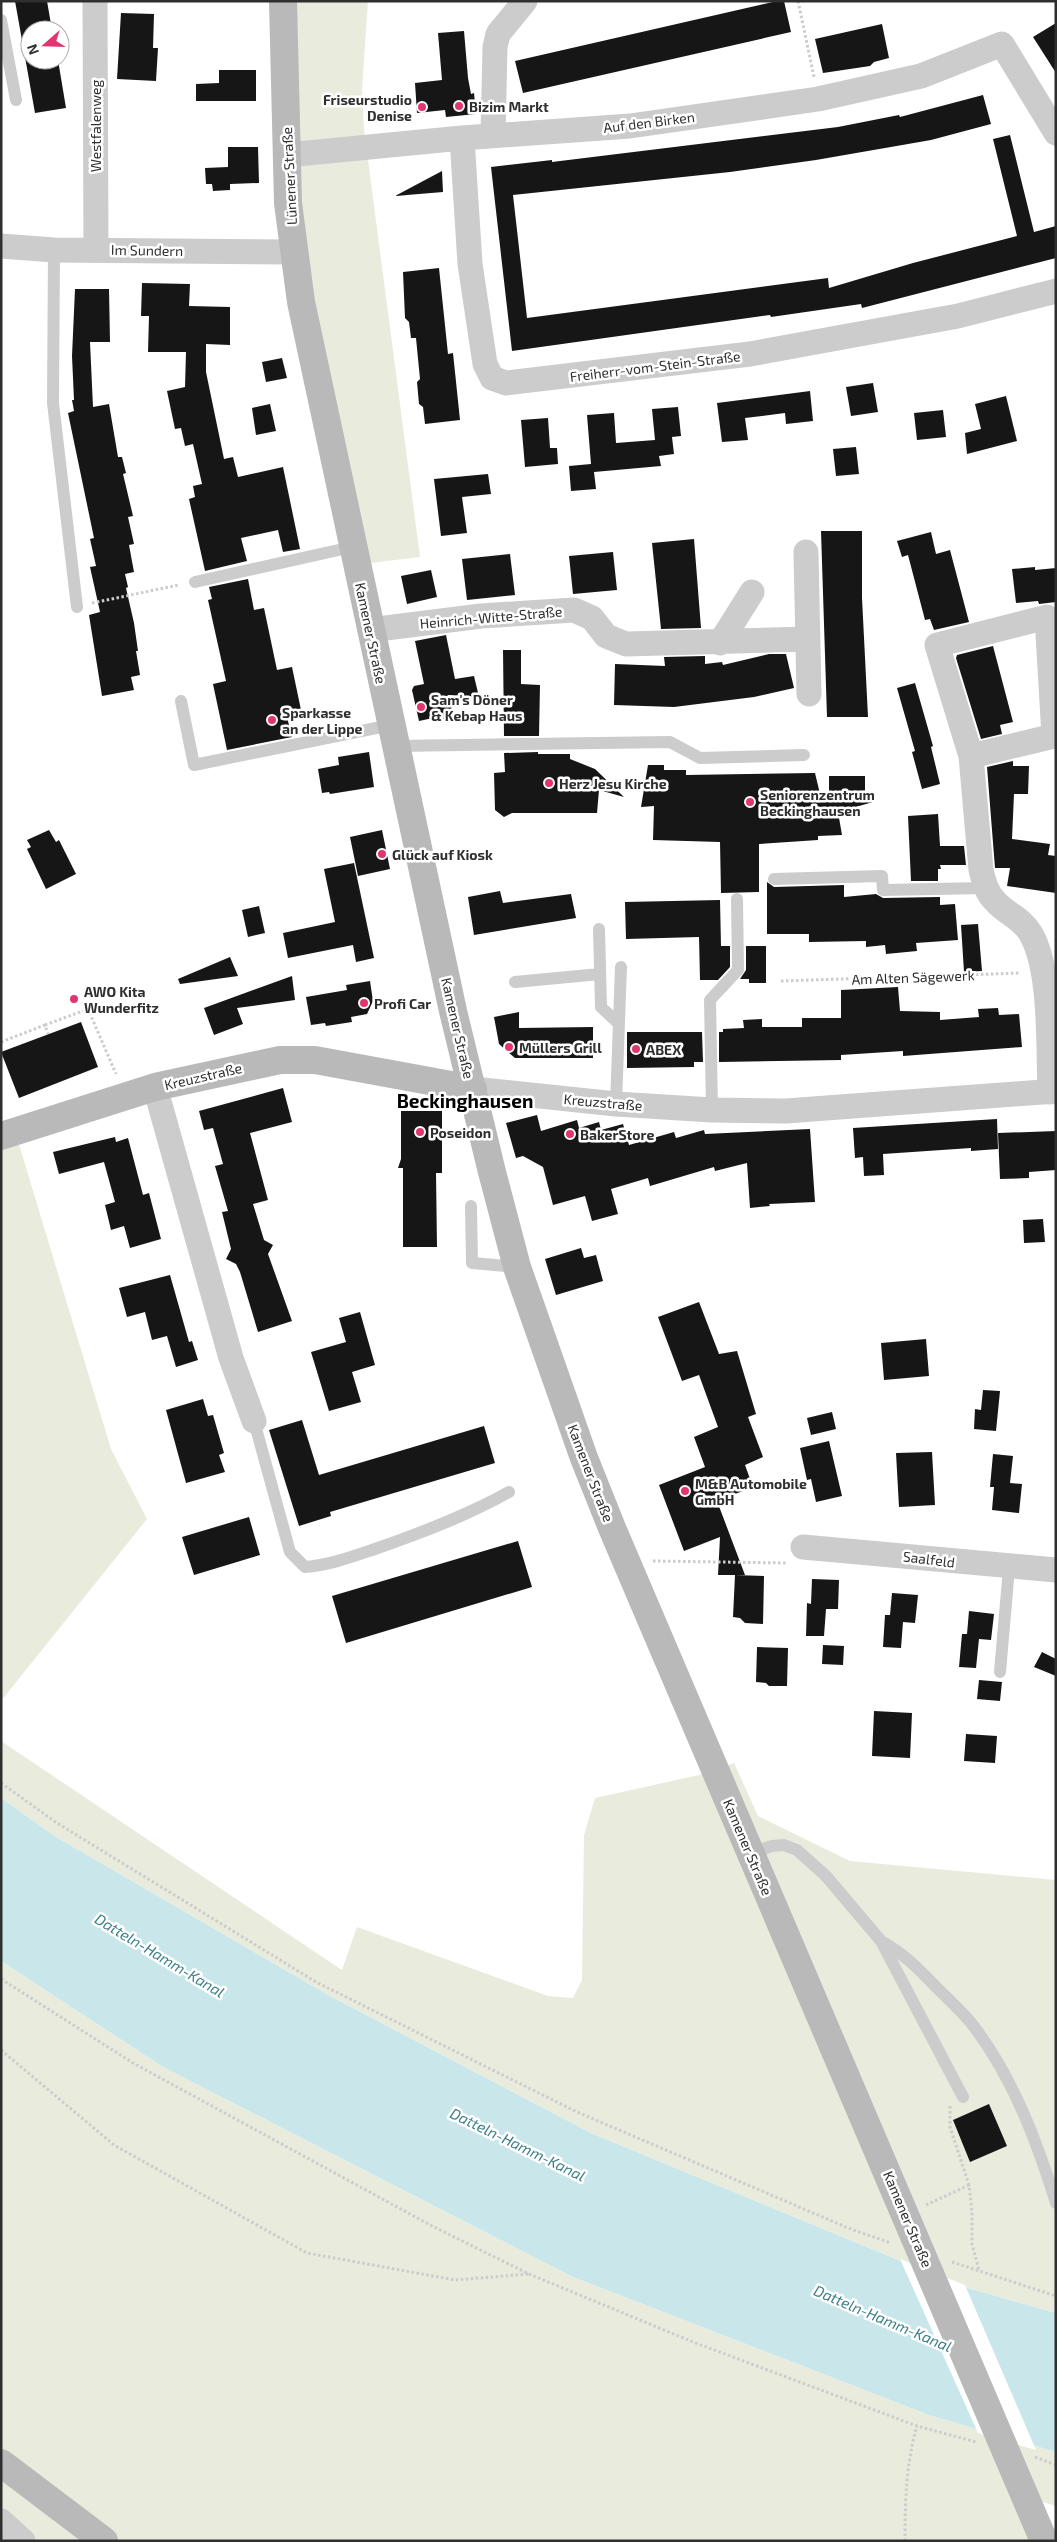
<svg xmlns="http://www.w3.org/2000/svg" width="1057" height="2542" font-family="'Exo 2',sans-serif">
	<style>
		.green { fill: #e9ecdd }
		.water { fill: #c9e7eb }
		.pier { fill: #fff }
		.building { fill: #161616 }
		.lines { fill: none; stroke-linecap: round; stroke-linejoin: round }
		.path { stroke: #ccc; stroke-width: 3; stroke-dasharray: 2.5 2.5; stroke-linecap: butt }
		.lane { stroke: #ccc; stroke-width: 12 }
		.street { stroke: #ccc; stroke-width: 25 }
		.secondary { stroke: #b9b9b9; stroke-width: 28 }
		.poi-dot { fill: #e13570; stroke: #fff; stroke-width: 2 }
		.labels { text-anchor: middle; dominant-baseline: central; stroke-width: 5; stroke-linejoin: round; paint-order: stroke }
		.poi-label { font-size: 14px; font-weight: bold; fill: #2f2f2f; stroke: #fff; text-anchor: start }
		.street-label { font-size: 14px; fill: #2f2f2f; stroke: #fff }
		.water-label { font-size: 15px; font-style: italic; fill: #3c7f89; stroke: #fff }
		.district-label { font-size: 19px; font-weight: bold; fill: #000; stroke: #fff }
	</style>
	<rect width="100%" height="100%" fill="#fff"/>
	<path class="green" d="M279,1H368L362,89L364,129L420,557L346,566L293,278Z
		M18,1141L111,1449L147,1519L1,1701V1147Z
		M1,1741L342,1970L357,1927L548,1996L573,1998L582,1980L584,1835L595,1798L699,1775L734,1763L758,1816L850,1861L1056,1880V2313L964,2287L593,2134L330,1996L56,1837L1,1798Z
		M1,1961L163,2067L573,2277L929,2415L1056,2452V2506L1012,2493L1033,2541H1Z"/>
	<path class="water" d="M1,1798L56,1837L330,1996L593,2134L964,2287L1056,2313V2452L929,2415L573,2277L163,2067L1,1961Z"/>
	<path class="pier" d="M900,2259L965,2285L1036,2450L978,2433Z"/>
	<path class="building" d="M15,1H47L52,30H30V60H58L66,108L35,113Z
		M777,1H784L791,32L523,93L515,61Z
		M121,13L154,14L153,48H158L156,81L117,79Z
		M1056,23V73L1033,37Z
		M882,24L889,58L874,62L870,66L823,73L815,39Z
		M464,31L468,78L471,94L474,93L476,114L446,117L445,110L417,113L415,83L442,80L438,33Z
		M219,70H256V101H196V84L219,83Z
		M983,95L991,124L931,140L816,160L730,172L513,195L527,318L828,278L829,288L913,263L1017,236L993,139L1010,135L1034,232L1056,226V258L862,308L861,304L771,317L770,315L512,351L491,167L552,160V162L838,127L899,115L900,117Z
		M228,147H258L259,183L230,184V190L213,191L212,184H206L205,168L228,167Z
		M442,171L443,192L395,196Z
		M439,268L448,354L453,353L460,420L425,424L423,407L419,404L417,382L420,379L416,338H411L409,322L405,318L403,272Z
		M142,283L190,284L189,306L230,307V345L206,344V372L224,459L233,457L238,477L283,467L300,549L283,552L278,530L241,538L247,561L205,571L189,499L195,497L193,486L202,484L193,444L185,446L181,428L175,429L167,391L185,387L186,352H148L149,316H141Z
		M75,289H109L110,342H90L93,407L109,404L118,457H122L126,473L123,474L133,516L128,517L134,544L129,545L134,572L125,574L128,587L126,588L134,623L138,651H136L140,675L131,677L134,690L102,696L89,615L100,612L90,567L96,566L90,539L94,538L68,413L74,411L72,400H74L72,356Z
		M282,358L287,378L266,382L262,362Z
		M873,383L878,412L851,416L846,387Z
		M810,391L813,421L786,424L785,413L745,418L748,440L722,442L717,403Z
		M1006,396L1017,441L967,454L965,433L981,429L975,404Z
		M270,404L276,431L256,435L252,408Z
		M678,407L681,436L672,437L674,454L659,456L661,466L594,472L596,489L571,491L569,466L591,464L587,415L614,413L616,443L655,440L652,409Z
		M943,410L946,437L917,440L914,413Z
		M548,418L550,448H557L558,464L525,467L521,420Z
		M856,447L859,474L836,476L833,449Z
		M488,474L491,494L462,497L467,533L441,536L434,479Z
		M821,531H862V598L868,717H827Z
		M931,532L936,554L950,550L969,622L934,630L930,619L925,620L908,555L902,557L897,541Z
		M694,539L701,628L661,629L652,543Z
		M613,552L617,590L573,594L569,556Z
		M510,554L515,595L467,600L462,559Z
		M1035,567V570L1056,568V602L1039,604L1038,601L1016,603L1012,569Z
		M431,570L437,597L407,604L401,576Z
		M248,579L254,610L264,608L277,670L292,667L301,710L286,713L292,737L227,750L213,684L226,681L208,600L212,599L209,587Z
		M446,635L455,679L474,676L479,697L448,695L454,718L434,723L433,718L419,721L412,690L414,686L424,684L415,641Z
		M993,646L1013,722L1000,725L1002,734L981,739L956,658L957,655Z
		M503,650H521V684L540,685L539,736H504Z
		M769,654H786L794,688L754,697L674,707L614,705L615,664L665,666L664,657L705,656V664L722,662L723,665Z
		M915,683L933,746L931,747L940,784L922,789L912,752L915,751L897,688Z
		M369,752L374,787L330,794L329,792L322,793L318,769L339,765L338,757Z
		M538,752V754H570V759L595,769L624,797L599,790L597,813H512L504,817L495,810L494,773L505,772L504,753Z
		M1013,761V766H1029L1028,794H1014L1012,839L1050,844L1048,855L1056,856V893L1007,886L1010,868H995L987,767Z
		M648,765H664V770H686V775L815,773L821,798L829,797V776H865V792H871L873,802L838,812L842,835L818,836V840L759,844V892L721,893L720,842L653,840L654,806L641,807Z
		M938,814L940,846H964L966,865H940L941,869H938V881H911L908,816Z
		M49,830L56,842L59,840L76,874L46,889L27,849L31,847L27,840Z
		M382,830L390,869L358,876L350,837Z
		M354,863L374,958L356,962L353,945L288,958L283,933L335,922L324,869Z
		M767,882L774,887L844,885V897L876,894L883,898L940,897V905L955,904L958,940L916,943L917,951L886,954L885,945L866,947V941L809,942V934H767Z
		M500,891L503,903L571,894L576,918L474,935L468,897Z
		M720,900L721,946H730V967L718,980H700L699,937L626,939L625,902Z
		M259,906L265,933L248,937L242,910Z
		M978,924L982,971L964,972L961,925Z
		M746,946H766V983H749V979H740L746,970Z
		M230,957L238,976L180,984L178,979Z
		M292,976L295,1000L237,1008L243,1024L214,1035L204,1008Z
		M370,981L373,1001L367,1014L351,1017L352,1022L326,1026L325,1023L311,1025L306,997L347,990L346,985Z
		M898,987L900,1011L940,1012V1020L979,1017L978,1009L998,1008L999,1015L1019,1014L1022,1047L903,1056V1051L841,1055V1060L719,1062V1032H723V1029L744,1028L743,1020L762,1019V1027H802V1018H841V990Z
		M519,1012V1028L593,1027V1058H515L499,1044L494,1017Z
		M81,1022L98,1067L19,1098L1,1052Z
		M627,1032H702L703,1062H694V1067L627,1068Z
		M283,1088L292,1122L250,1133L268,1200L253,1204L264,1240L273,1245L268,1254L292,1321L258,1332L240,1272L236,1264L226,1259L231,1249L222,1212L228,1211L215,1166L223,1164L213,1128L204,1130L199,1111Z
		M401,1111H442V1173H436L437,1247H403V1168H398L401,1159Z
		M537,1115L541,1131L577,1120L579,1128L599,1122L601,1130L623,1124L629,1145L674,1132L676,1138L704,1130L705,1134L810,1129L815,1202L769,1204L770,1206L750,1208L747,1163L715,1171L714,1167L650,1186L648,1178L611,1189L618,1214L592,1221L585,1196L553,1205L543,1167L523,1156L516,1158L506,1123Z
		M997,1119L998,1149L971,1151V1148L883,1154L884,1175L864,1176L863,1157L855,1158L853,1128Z
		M1056,1131V1170L1029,1172V1178L1000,1179L998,1133Z
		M115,1137L116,1142L128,1138L143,1195L149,1193L161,1239L130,1248L124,1226L111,1230L105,1205L115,1202L104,1162L59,1174L53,1152Z
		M1043,1219L1045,1242L1024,1243L1023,1220Z
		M581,1248L584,1258L596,1255L603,1281L556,1295L545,1259Z
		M170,1275L189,1342L192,1341L198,1360L176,1367L167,1336L152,1340L145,1312L127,1317L119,1288Z
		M699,1302L719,1354L737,1351L756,1414L748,1417L763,1457L745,1465L753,1487L717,1501L745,1575H718L720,1537L684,1551L659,1485L705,1467L694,1437L718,1427L699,1375L682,1381L658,1317Z
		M360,1312L375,1365L352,1372L361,1402L329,1411L311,1352L346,1342L339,1318Z
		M926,1339L929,1376L884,1380L881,1343Z
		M983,1390L1000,1391L996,1431L974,1429L975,1409L981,1410Z
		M203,1399L208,1416L213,1415L224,1453L219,1455L225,1472L186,1483L166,1410Z
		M832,1412L836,1429L811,1435L807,1418Z
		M302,1420L319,1475L484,1426L495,1463L330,1512L331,1516L299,1526L269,1430Z
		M829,1441L842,1496L816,1502L811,1479L807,1480L800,1448Z
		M932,1452L935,1505L899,1507L896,1453Z
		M993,1454L1013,1456L1010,1483L1022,1484L1019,1513L992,1510L994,1487H990Z
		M249,1517L260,1555L194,1575L182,1537Z
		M518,1541L532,1587L346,1643L332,1596Z
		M735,1575L764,1576L763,1624L745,1623L740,1618L733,1617Z
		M812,1579L839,1580L838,1609H826L824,1636H806L807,1603L811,1604Z
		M892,1593L918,1595L915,1623L903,1622L901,1648L883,1647L885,1615H890Z
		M969,1611L994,1614L991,1640L979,1639L976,1668L959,1667L962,1634H967Z
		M823,1645L844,1646L843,1665L822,1664Z
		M757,1647L788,1648L787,1686H769L766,1683L756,1682Z
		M1042,1652L1056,1659V1676L1034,1667Z
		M979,1680L1002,1682L1000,1701L977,1699Z
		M874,1711L912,1713L910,1758L872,1756Z
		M966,1734L997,1736L995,1763L964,1761Z
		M989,2104L1007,2146L970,2162L953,2120Z"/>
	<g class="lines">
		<path class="path" d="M798,1L814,77
			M92,603L179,585
			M781,981L1021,973
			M45,1025L88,1009L116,1074
			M1,1042L45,1025L48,1034
			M653,1561L787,1563
			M1,1783L57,1823L316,1982L577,2112L853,2230L891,2243
			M1,1979L133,2063L432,2226L529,2274L693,2342L917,2426L976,2442
			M1,2050L114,2145L307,2253L455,2280L529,2274
			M950,2106V2127L969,2185L972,2211V2244L979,2270
			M926,2205L969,2185
			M952,2262L1056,2296
			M1035,2457L1056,2465
			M905,2541C905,2501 906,2464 917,2426"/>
		<path class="lane" d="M1,20L16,100
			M54,250L53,403L77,607
			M195,582L352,547
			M181,701L194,765L391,725
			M396,746L670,742L700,758L804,755
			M774,879L882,876L883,890L986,888
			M599,929L601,1007L619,1024
			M515,982L600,974
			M616,1104L621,967
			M712,1110L710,1000L738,970L737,899
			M471,1206L472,1263L517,1267
			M254,1421L290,1552L305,1567C330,1565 351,1557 375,1549C421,1533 466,1516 509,1492
			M1000,1672L1009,1568
			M751,1853L772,1846L784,1845L797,1850L826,1876L881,1941L963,2097
			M881,1941C904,1954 918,1968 936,1987C949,2000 964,2013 975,2028C1014,2080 1037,2142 1056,2203"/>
		<path class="street" d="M95,1L96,250
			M493,135L495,47L498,34L525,1
			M462,138L470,264L485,364L492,378L506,383L750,354L958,316L1056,291
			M287,155L462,138L630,126L818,99L921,76L1002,44L1056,133
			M1,246L54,250L293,252
			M806,552L809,694
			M370,630L481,616L574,610L592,618L606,636L626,644L807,639
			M720,643L752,592
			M971,756L1054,736L1047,617L937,645L971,756L981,870C984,882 986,892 995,901C1006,914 1022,918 1031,934C1052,971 1048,1048 1050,1092
			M155,1087L231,1358L254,1421
			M473,1089L616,1104L712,1110L786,1111L1056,1091
			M803,1547L1056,1570
			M1,2521L23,2541"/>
		<path class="secondary" d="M283,1L288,203L301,302L453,1011L492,1172L517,1267L584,1458L612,1528L1044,2541
			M1,1136L155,1087L280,1060H315L473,1089
			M1,2463L104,2541"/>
	</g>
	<g class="poi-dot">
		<circle cx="459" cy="106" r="5"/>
		<circle cx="422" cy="107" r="5"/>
		<circle cx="421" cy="707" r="5"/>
		<circle cx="272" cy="720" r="5"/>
		<circle cx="549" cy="783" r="5"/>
		<circle cx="750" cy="802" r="5"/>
		<circle cx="382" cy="854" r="5"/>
		<circle cx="74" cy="999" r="5"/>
		<circle cx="364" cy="1003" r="5"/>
		<circle cx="509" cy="1047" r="5"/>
		<circle cx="636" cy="1049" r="5"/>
		<circle cx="420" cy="1132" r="5"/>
		<circle cx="570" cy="1134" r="5"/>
		<circle cx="685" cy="1491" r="5"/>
	</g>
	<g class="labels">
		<g class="poi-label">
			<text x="412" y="99" text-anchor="end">Friseurstudio<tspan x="412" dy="16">Denise</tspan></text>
			<text x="469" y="106">Bizim Markt</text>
			<text x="431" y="699">Sam's Döner<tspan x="431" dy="16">&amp; Kebap Haus</tspan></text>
			<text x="282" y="712">Sparkasse<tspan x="282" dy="16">an der Lippe</tspan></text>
			<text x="559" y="783">Herz Jesu Kirche</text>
			<text x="760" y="794">Seniorenzentrum<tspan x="760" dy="16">Beckinghausen</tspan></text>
			<text x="392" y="854">Glück auf Kiosk</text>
			<text x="84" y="991">AWO Kita<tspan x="84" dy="16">Wunderfitz</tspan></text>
			<text x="374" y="1003">Profi Car</text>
			<text x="519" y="1047">Müllers Grill</text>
			<text x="646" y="1049">ABEX</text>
			<text x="430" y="1132">Poseidon</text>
			<text x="580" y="1134">BakerStore</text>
			<text x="695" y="1483">M&amp;B Automobile<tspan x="695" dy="16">GmbH</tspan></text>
		</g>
		<g class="street-label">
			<text transform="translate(649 122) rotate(-7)">Auf den Birken</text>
			<text transform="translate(95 126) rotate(-90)">Westfalenweg</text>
			<text transform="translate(289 176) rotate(-93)">Lünener Straße</text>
			<text transform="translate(147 250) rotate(1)">Im Sundern</text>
			<text transform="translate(655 366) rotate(-7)">Freiherr-vom-Stein-Straße</text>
			<text transform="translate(491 617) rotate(-5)">Heinrich-Witte-Straße</text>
			<text transform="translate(371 633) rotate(78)">Kamener Straße</text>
			<text transform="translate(913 977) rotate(-2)">Am Alten Sägewerk</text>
			<text transform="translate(458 1028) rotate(77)">Kamener Straße</text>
			<text transform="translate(203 1076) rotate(-13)">Kreuzstraße</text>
			<text transform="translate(603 1102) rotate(5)">Kreuzstraße</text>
			<text transform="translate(591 1473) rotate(69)">Kamener Straße</text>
			<text transform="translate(929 1559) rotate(7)">Saalfeld</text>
			<text transform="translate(748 1847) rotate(67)">Kamener Straße</text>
			<text transform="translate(908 2219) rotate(67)">Kamener Straße</text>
		</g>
		<g class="water-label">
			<text transform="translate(160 1955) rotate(31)">Datteln-Hamm-Kanal</text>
			<text transform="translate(518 2144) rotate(26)">Datteln-Hamm-Kanal</text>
			<text transform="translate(883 2318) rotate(23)">Datteln-Hamm-Kanal</text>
		</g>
		<g class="district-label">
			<text x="465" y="1100">Beckinghausen</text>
		</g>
	</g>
	<rect width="1057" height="2542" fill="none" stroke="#2f2f2f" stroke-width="5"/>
	<g transform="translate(45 45) rotate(250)"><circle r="24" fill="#ffffff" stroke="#acacac"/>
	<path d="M0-4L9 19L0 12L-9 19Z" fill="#e13570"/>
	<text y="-8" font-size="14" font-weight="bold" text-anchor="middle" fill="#2f2f2f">N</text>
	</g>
</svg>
